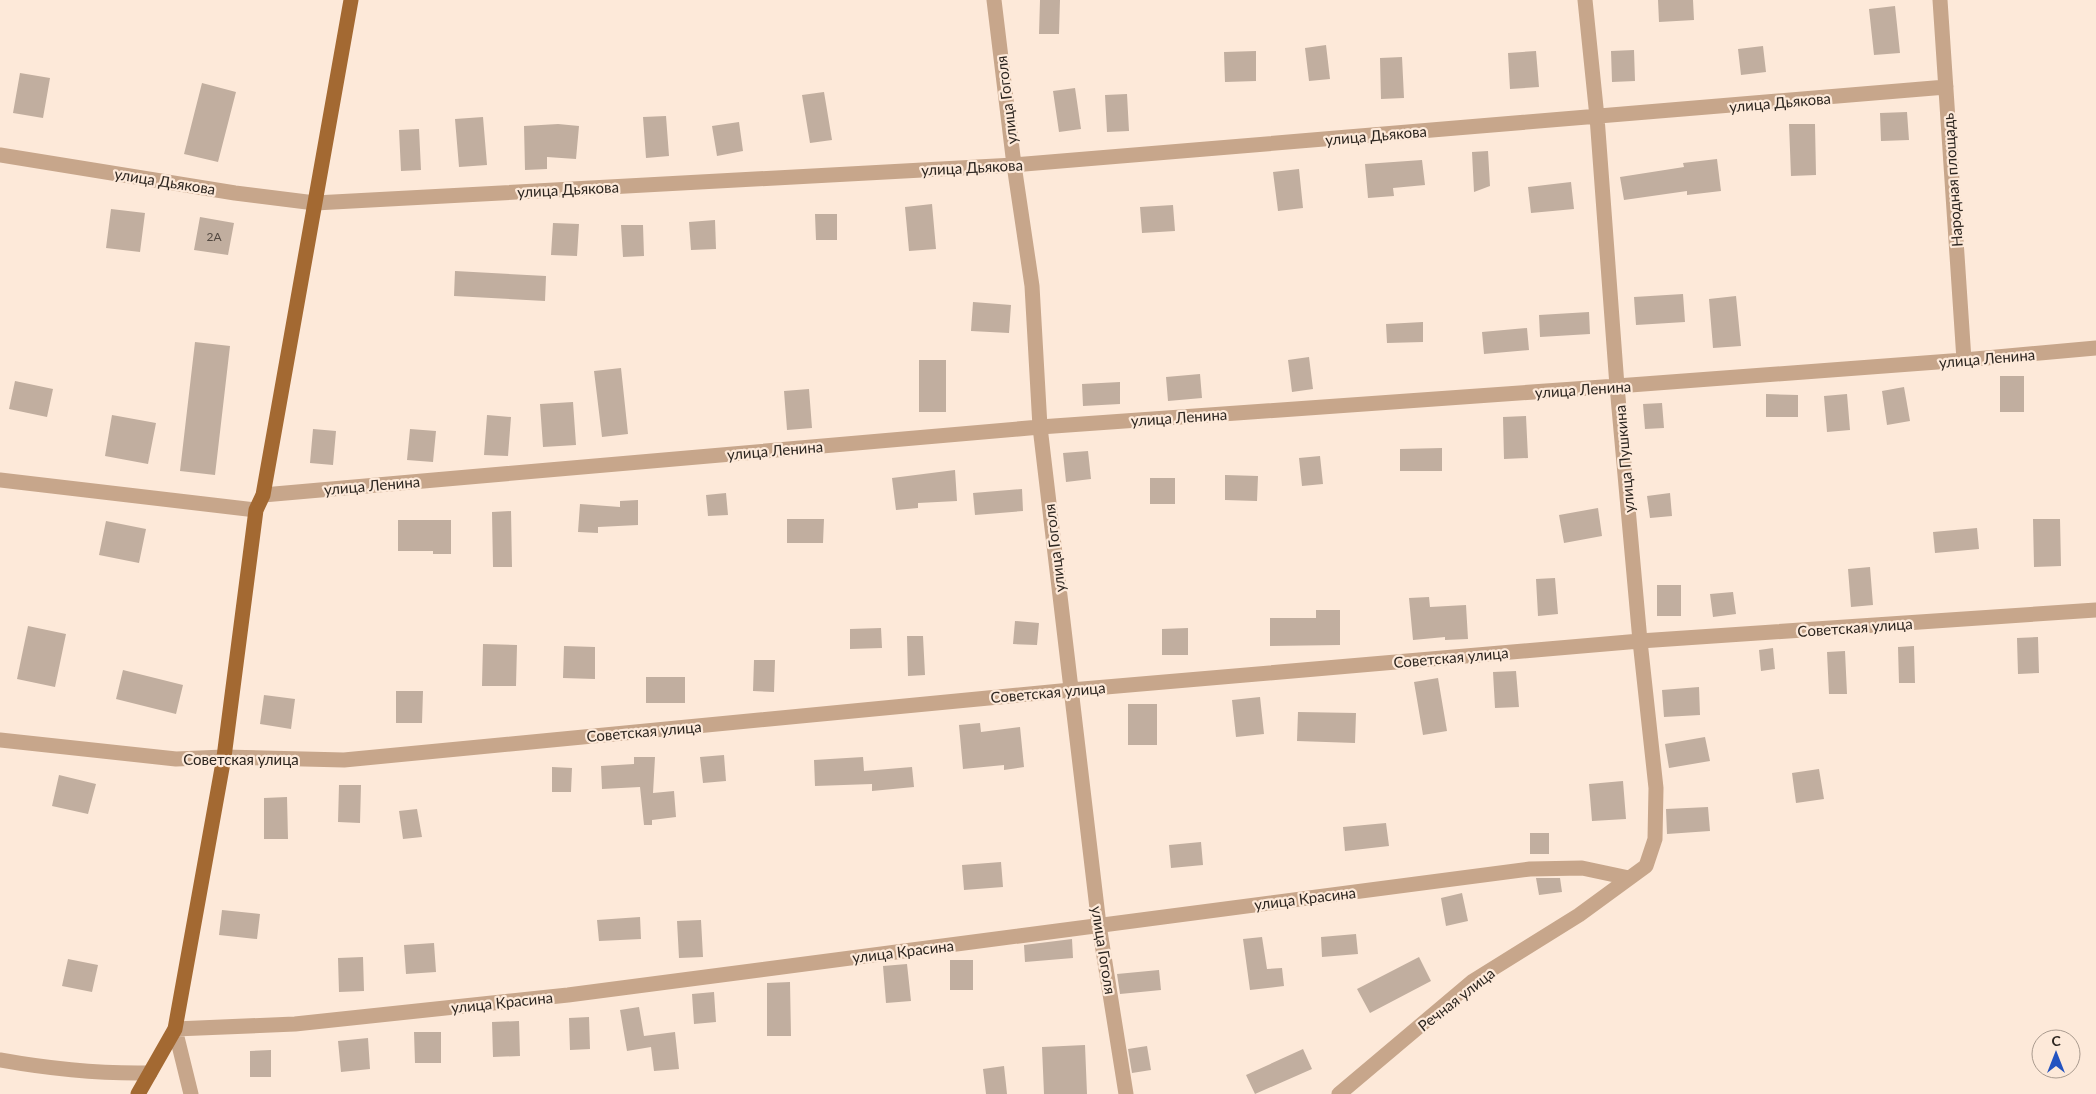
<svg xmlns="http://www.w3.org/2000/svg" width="2096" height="1094" font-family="Lato,sans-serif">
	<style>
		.building { fill: #c1ae9f }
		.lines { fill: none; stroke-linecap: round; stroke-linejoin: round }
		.minor { stroke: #c7a68b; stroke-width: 15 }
		.major { stroke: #a36932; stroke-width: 15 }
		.labels { text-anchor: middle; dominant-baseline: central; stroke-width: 4.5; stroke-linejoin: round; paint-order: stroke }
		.number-label { font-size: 12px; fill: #524840 }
		.street-label { font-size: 15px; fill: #2d2620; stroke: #fde9d9 }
	</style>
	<rect width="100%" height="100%" fill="#fde9d9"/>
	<path class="building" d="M1040,0H1060L1059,34H1039Z
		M1658,0H1693L1694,20L1659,22Z
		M1895,6L1900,53L1874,55L1869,9Z
		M1326,45L1330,79L1309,81L1305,48Z
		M1763,46L1766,72L1741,75L1738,49Z
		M1634,50L1635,81L1612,82L1611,51Z
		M1256,51V81L1225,82L1224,52Z
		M1536,51L1539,87L1510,89L1508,53Z
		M1402,57L1404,98L1381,99L1380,58Z
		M20,73L50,78L43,118L13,113Z
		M202,83L236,92L218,162L184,154Z
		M1075,88L1081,129L1059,132L1053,91Z
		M824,92L832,140L810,143L802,95Z
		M1127,94L1129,131L1107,132L1105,95Z
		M1907,112L1909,140L1881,141L1880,113Z
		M666,116L669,156L646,158L643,117Z
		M483,117L487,165L459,167L455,119Z
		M739,122L743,151L717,156L712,126Z
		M558,124L579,126L576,159L547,157V169L525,170L524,126Z
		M1789,124H1815L1816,175L1791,176Z
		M419,129L421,170L401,171L399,130Z
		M1488,151L1490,186L1474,192L1472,152Z
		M1717,159L1721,191L1687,195V191L1624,200L1620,177L1684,167L1683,163Z
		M1422,160L1425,185L1393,188L1394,196L1368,198L1365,164Z
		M1299,169L1303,208L1278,211L1273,172Z
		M1571,182L1574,209L1531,213L1528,187Z
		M932,204L936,249L909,251L905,207Z
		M1173,205L1175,231L1142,233L1140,207Z
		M111,209L145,213L140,252L106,248Z
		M815,214H837V240H816Z
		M200,217L234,223L228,255L194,250Z
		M715,220L716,249L691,250L689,222Z
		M553,223L579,224L577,256L551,255Z
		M621,225H643L644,256L623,257Z
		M455,271L546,276L545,301L454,296Z
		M1683,294L1685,322L1636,325L1634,297Z
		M1736,296L1741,346L1713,348L1709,299Z
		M973,302L1011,305L1009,333L971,331Z
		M1589,312L1590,334L1540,337L1539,315Z
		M1423,322V342L1387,343L1386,324Z
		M1527,328L1529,350L1484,354L1482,332Z
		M195,342L230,346L215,475L180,471Z
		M1309,357L1313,389L1292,392L1288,360Z
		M919,360H946V412H919Z
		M621,368L628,434L602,437L594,371Z
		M1200,374L1202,398L1168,401L1166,377Z
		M2000,376H2024V412H2000Z
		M15,381L53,389L47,417L9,409Z
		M1120,382V404L1083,406L1082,384Z
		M1904,387L1910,421L1887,425L1882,391Z
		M809,389L812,428L787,430L784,391Z
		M1766,394L1798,395V417H1766Z
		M1847,394L1850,430L1827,432L1824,396Z
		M573,402L576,445L543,447L540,404Z
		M1662,403L1664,428L1645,429L1643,404Z
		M112,415L156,423L148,464L105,456Z
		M487,415L511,417L508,456L484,455Z
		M1526,416L1528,458L1504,459L1503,417Z
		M313,429L336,431L333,465L310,463Z
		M410,429L436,431L433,462L407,460Z
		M1442,448V471H1400V449Z
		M1088,451L1091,479L1066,482L1063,453Z
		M1320,456L1323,484L1302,486L1299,458Z
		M955,470L957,501L918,503V508L896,510L892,478Z
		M1225,475L1258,476L1257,501L1225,500Z
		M1150,478H1175V504H1150Z
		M1022,489L1023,511L975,515L973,493Z
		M726,493L728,515L708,516L706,495Z
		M1670,493L1672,516L1650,518L1647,496Z
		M638,500V525L598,527V533L578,532L580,504L620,507V501Z
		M1598,508L1602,536L1564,543L1559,515Z
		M511,511L512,567H493L492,512Z
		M787,519H824L823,543H787Z
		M2033,519H2060L2061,566L2034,567Z
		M398,520H451V554H433V551H398Z
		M106,521L146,529L139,563L99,555Z
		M1977,528L1979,549L1935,553L1933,532Z
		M1870,567L1873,605L1851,607L1848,569Z
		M1555,578L1558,614L1538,616L1536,579Z
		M1657,585H1681V616H1657Z
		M1733,592L1736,614L1713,617L1710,594Z
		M1429,597L1430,607L1466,605L1468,639L1445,640V637L1413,640L1409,598Z
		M1316,610H1340V645L1270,646V618H1316Z
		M1015,621L1039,623L1037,645L1013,644Z
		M28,626L66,634L55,687L17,679Z
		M881,628L882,648L850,649V629Z
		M1188,628V655H1162V629Z
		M907,636H923L925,675L908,676Z
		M2038,637L2039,673L2018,674L2017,638Z
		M483,644L517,645L516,686H482Z
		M564,646L595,647V679L563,678Z
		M1914,646L1915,683H1899L1898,647Z
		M1773,648L1775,669L1761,671L1759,650Z
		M1845,651L1847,694H1829L1827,652Z
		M754,660H775L774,692L753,691Z
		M123,670L183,685L176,714L116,699Z
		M1516,671L1519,707L1495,708L1493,672Z
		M646,677H685V703H646Z
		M1438,678L1447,731L1423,735L1414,682Z
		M1699,687L1700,715L1664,717L1662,690Z
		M396,691H423L422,723H396Z
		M264,695L295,699L291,729L260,724Z
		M1260,697L1264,734L1236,737L1232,700Z
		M1128,704H1157V745H1128Z
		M1298,712L1356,713L1355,743L1297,741Z
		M980,723L981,732L1020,727L1024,767L1004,770V765L963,769L959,725Z
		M1705,737L1710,761L1669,768L1665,744Z
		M724,755L726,781L703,783L700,757Z
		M634,757H655L653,793L674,791L676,817L652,820V825H644L640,787L602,789L601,766L634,764Z
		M863,757L864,771L912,767L914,787L872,791V784L815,786L814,760Z
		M552,767L572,768L571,792H552Z
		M1819,769L1824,799L1796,803L1792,773Z
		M59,775L96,784L88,814L52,806Z
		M1623,781L1626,819L1592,821L1589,784Z
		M339,785H361L360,823L338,822Z
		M287,797L288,839H264V798Z
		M1708,807L1710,831L1667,834L1666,809Z
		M417,809L422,837L403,839L399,811Z
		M1386,823L1389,846L1345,851L1343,827Z
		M1530,833H1549V854H1530Z
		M1201,842L1203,865L1171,868L1169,845Z
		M1001,862L1003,887L964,890L962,865Z
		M1536,878H1560L1562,892L1539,895Z
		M1462,893L1468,921L1446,926L1441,898Z
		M222,910L260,914L257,939L219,935Z
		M640,917L641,939L599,941L597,920Z
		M701,920L703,957L679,958L677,921Z
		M1356,934L1358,954L1322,957L1321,937Z
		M1262,937L1267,969L1282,968L1284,986L1250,990L1243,939Z
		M1072,939L1073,958L1025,962L1024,945Z
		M434,943L436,972L406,974L404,945Z
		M363,957L364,991L339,992L338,958Z
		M1419,957L1431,981L1370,1013L1357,989Z
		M68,959L98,965L92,992L62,986Z
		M950,960H973V990H950Z
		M907,964L911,1001L886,1003L883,966Z
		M1159,970L1161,990L1120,994L1117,974Z
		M790,982L791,1036H767V983Z
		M714,992L716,1022L694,1024L692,994Z
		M639,1007L644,1036L675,1032L679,1069L654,1071L651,1047L627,1051L620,1010Z
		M589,1017L590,1049L570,1050L569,1018Z
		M519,1021L520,1056L493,1057L492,1022Z
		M414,1032H441V1063H415Z
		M368,1038L370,1069L341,1072L338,1041Z
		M1085,1045L1087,1094H1044L1042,1047Z
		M1147,1046L1151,1070L1132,1073L1128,1049Z
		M1303,1049L1312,1069L1255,1094L1246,1075Z
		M271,1050V1077H250V1051Z
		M1004,1066L1007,1094H986L983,1069Z"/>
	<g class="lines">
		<path class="minor" d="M994,0L1014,165L1032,286L1040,427L1099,925L1126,1094
			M1940,0L1964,360
			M0,155L235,193L315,203L1014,165L1946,87
			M0,480L256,510
			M263,495L1040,427L1617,386L1964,360L2096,348
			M0,740L176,759L224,757L344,760L1071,690L1640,641L2096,610
			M0,1060C50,1069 99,1074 150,1073
			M191,1094L175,1029L295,1024L568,995L1530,869L1582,868L1629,878
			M1339,1094L1473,981L1579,915L1646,866L1655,839L1656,788L1640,641L1617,386L1597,117L1585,0"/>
		<path class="major" d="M138,1094L175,1029L224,757L256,510L263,495L351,0"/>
	</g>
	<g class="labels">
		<g class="number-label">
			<text x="214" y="236">2А</text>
		</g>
		<g class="street-label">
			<text transform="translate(1006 100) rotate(-97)">улица Гоголя</text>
			<text transform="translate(1780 102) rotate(-5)">улица Дьякова</text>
			<text transform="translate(1376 135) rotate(-5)">улица Дьякова</text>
			<text transform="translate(972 167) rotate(-3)">улица Дьякова</text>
			<text transform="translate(1952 180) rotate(-94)">Народная площадь</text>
			<text transform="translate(165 181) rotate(9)">улица Дьякова</text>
			<text transform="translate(568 189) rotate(-3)">улица Дьякова</text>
			<text transform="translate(1987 358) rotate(-5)">улица Ленина</text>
			<text transform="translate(1583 389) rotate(-4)">улица Ленина</text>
			<text transform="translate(1179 417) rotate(-4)">улица Ленина</text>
			<text transform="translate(775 450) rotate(-5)">улица Ленина</text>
			<text transform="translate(1624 459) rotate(-95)">улица Пушкина</text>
			<text transform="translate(372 485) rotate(-5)">улица Ленина</text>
			<text transform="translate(1054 548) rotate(-97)">улица Гоголя</text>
			<text transform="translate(1855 627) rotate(-4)">Советская улица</text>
			<text transform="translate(1451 657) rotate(-5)">Советская улица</text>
			<text transform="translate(1048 692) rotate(-5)">Советская улица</text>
			<text transform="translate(644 731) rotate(-5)">Советская улица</text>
			<text x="241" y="759">Советская улица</text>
			<text transform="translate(1305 898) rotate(-7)">улица Красина</text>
			<text transform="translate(1104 950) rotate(81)">улица Гоголя</text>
			<text transform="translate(903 951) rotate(-7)">улица Красина</text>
			<text transform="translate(1456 999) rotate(-38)">Речная улица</text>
			<text transform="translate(502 1002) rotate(-6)">улица Красина</text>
		</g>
	</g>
	<g transform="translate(2056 1054)"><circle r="24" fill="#fde9d9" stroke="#aa9b8f"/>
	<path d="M0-4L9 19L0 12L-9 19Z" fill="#2453c0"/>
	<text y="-8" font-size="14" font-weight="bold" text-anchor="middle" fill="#2d2620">С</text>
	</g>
</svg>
